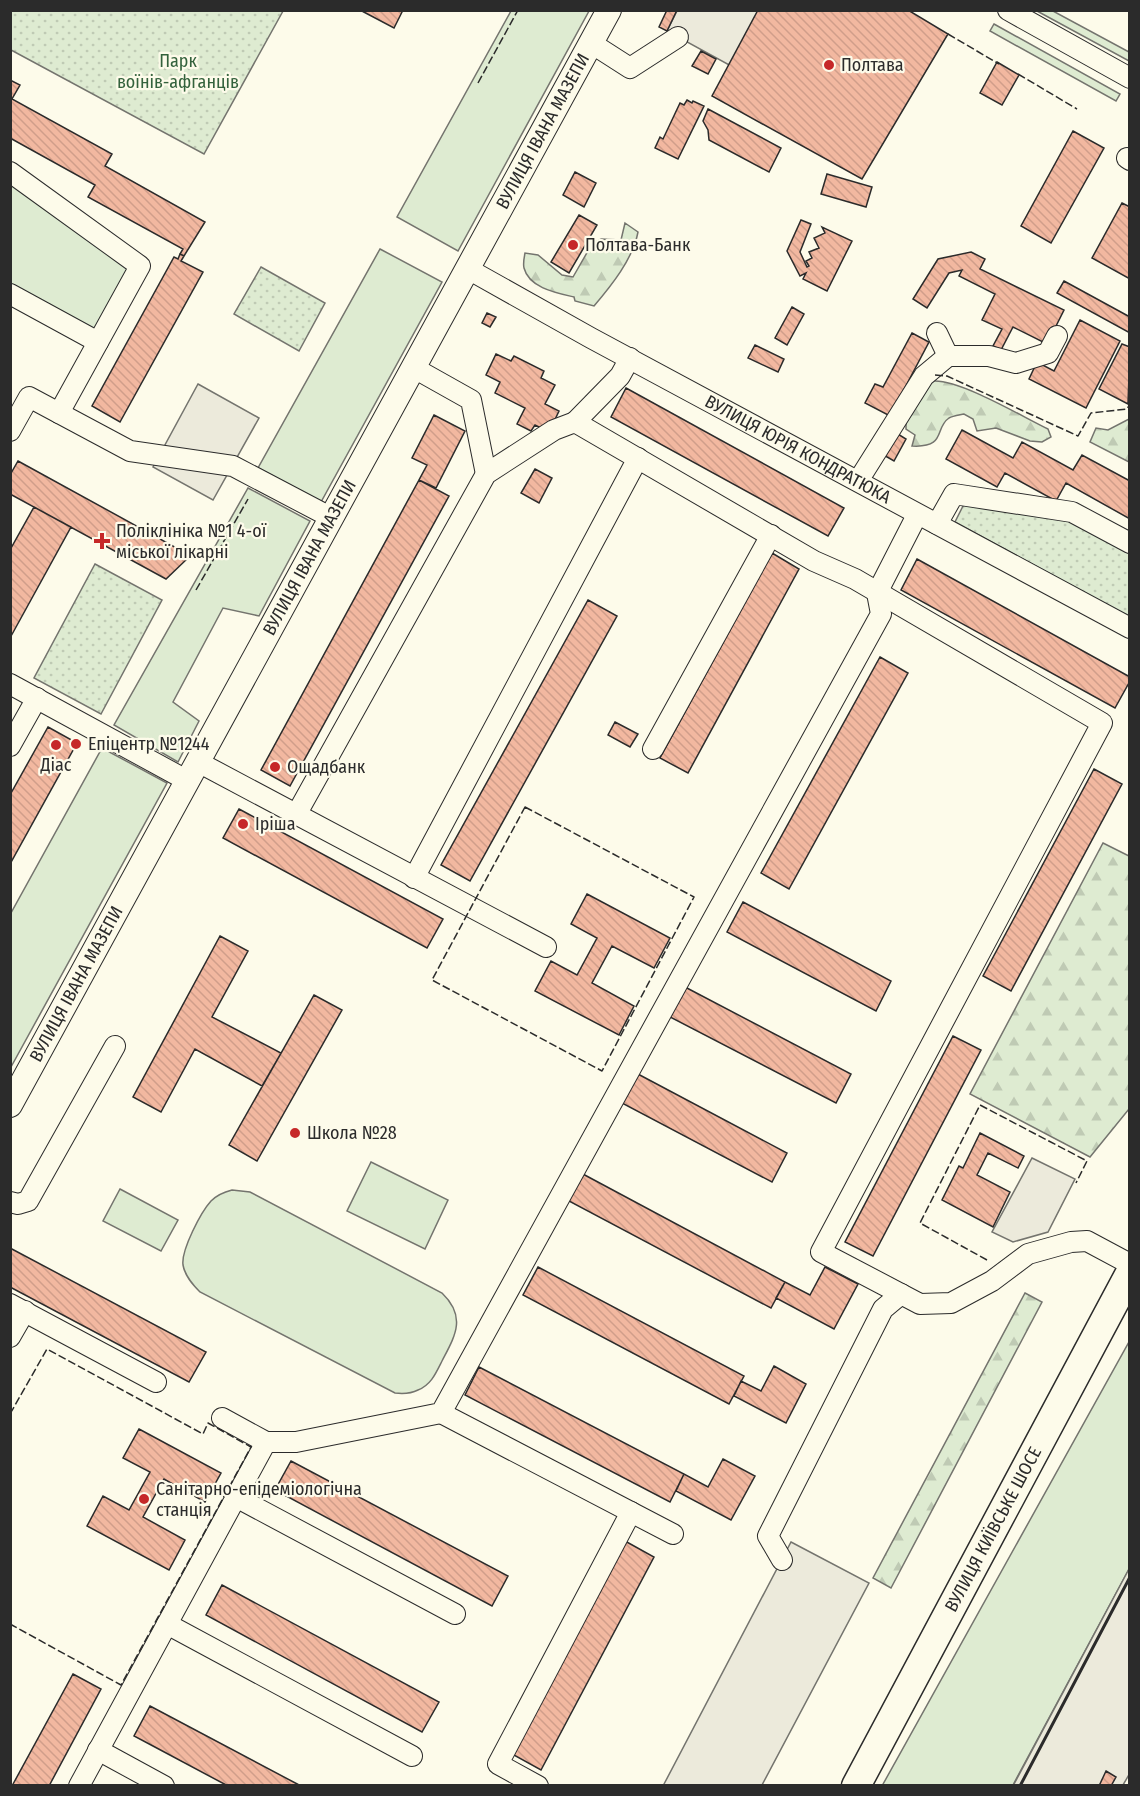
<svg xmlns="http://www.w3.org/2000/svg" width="1140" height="1796" font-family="'Fira Sans Condensed',sans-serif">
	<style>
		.green { fill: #deebd1; stroke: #74746e; stroke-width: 1.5 }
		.forest { fill: url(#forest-firs); stroke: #74746e; stroke-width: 1.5 }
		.park { fill: url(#park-dots); stroke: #74746e; stroke-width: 1.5 }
		.parking { fill: #eceadb; stroke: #74746e; stroke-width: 1.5 }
		.building { fill: url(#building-back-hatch); stroke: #2b2b2b; stroke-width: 1.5 }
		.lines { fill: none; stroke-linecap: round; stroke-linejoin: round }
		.minor-casing { stroke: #2b2b2b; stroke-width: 22 }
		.major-casing { stroke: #2b2b2b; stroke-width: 26 }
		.highway-casing { stroke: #2b2b2b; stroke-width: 31 }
		.minor { stroke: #fdfbea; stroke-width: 20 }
		.major { stroke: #fdfbea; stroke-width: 24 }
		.highway { stroke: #fdfbea; stroke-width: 28 }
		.fence { stroke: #2b2b2b; stroke-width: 1.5; stroke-dasharray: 8 3; stroke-linecap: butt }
		.wall { stroke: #2b2b2b; stroke-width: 3 }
		.poi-dot { fill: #c62828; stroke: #fdfbea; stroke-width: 2 }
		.labels { text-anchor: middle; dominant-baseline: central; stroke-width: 4.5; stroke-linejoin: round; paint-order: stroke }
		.park-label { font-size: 18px; fill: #34623c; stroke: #fdfbea }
		.poi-label { font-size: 18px; fill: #2b2b2b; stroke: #fdfbea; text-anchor: start }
		.street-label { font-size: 18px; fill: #2b2b2b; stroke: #fdfbea }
	</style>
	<defs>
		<pattern id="forest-firs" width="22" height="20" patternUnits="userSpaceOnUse" patternTransform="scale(1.5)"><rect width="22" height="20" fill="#deebd1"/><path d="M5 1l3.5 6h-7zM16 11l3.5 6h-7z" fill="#bfcab4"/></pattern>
		<pattern id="park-dots" width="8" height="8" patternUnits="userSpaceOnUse" patternTransform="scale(1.5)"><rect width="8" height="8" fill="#deebd1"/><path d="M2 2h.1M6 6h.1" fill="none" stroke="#bfcab4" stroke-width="1.8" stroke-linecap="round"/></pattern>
		<pattern id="building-back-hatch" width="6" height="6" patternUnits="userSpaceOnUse" patternTransform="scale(1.5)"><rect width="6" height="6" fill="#f2b8a0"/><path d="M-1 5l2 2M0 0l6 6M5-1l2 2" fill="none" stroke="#d09e8a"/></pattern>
	</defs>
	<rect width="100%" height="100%" fill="#fdfbea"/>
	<path class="green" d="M511,11H589L458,251L397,217Z
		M1037,11H1053L1129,52V61Z
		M994,24L1120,94L1116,101L990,31Z
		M10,181L130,268L94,331L11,285Z
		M380,249L442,282L321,502L258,468Z
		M248,488L310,521L259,616L223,608L173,702L199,721L178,762L114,725Z
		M102,748L167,783L11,1067V913Z
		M371,1162L448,1200L425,1249L347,1211Z
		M120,1189L178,1220L161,1251L103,1221Z
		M232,1190L250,1192L442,1293C467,1317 455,1336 442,1361C436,1373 431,1385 418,1390C410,1394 403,1394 395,1393L200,1292C192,1284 185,1276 183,1265C181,1250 201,1212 211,1201C217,1195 224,1192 232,1190Z
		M1129,1342V1569L1013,1785L882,1786Z"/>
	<path class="forest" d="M625,223L638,232C633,259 611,286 594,306L575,301L574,297C557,293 529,288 524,268C523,264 524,258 525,253L538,255L562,275L573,277L592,244L601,239L621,240Z
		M934,381C961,380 1021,416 1048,429L1051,437L1042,442L1030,441L996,428L977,431L973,419L964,414C960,415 953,416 949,418C934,428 947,448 912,446L915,435L906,429V417L924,389Z
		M1129,419V462L1090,442L1096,428L1108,430Z
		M1103,843L1129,856V1109L1090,1157L970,1094Z
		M1025,1293L1042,1302L891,1588L873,1578Z"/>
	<path class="park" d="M10,11L11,10L283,11L204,154L11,50Z
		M261,267L325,303L299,351L234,314Z
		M964,504L1069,520L1129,553V617L955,522Z
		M95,564L162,600L101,714L34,678Z"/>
	<path class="parking" d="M677,11H761L731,66L667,31Z
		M198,384L259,418L213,500L153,467Z
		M1032,1158L1075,1179L1048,1232L1013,1242L992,1232Z
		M791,1542L869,1583L762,1785L663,1786Z
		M1129,1569L1130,1773L1123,1785L1013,1786Z"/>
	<path class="building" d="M360,10H403L394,28Z
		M667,10H677L667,31L659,27Z
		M758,10H908L948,34L862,179L712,96Z
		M701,51L716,59L708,74L692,66Z
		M997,62L1019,75L1002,105L980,93Z
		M10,80L20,85L12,99L112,154L105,166L205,222L184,256L180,254L183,249L88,197L95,185L10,138Z
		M687,100L692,103L693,101L704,106L678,159L655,148L660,137L663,139L680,103L684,105Z
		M708,109L781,148L769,172L709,140L708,130L703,121Z
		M1073,131L1104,148L1051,243L1021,226Z
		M575,172L596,183L584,207L563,195Z
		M827,174L872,187L866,207L821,194Z
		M1122,203L1130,207V279L1092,258Z
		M579,215L597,225L569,273L551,262Z
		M801,220L811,224L800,252L807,267L809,266L806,261L812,258L809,252L819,248L814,238L825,233L822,227L852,241L827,291L803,279L806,273L800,276L787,251Z
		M971,252L985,259L980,269L1064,310L1047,344L1013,327L1001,350L993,346L1002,329L982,320L995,294L959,276L962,270L949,273L927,308L913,299L938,259Z
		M180,254L184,256L181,261L203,272L120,422L92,406L174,257L178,259Z
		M1064,281L1130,317V333L1057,293Z
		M792,307L804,314L787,345L775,338Z
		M487,313L496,317L490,327L482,323Z
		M1080,320L1120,341L1086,408L1029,379L1037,362L1054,371Z
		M912,333L929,342L890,416L865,403L875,384L883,387Z
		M1122,344L1130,347L1128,404L1099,389Z
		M755,345L784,359L778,372L748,358Z
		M496,354L511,361L514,356L544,371L541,378L555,385L545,404L559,411L549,432L535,425L531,431L517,424L525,408L495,393L500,382L486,375Z
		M626,388L844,508L828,536L611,417Z
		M434,415L465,431L436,488L419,480L427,465L412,458Z
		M962,430L1013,458L1022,442L1073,470L1082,455L1130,481V519L1066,483L1056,501L1005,473L997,487L946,459Z
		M893,431L906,439L894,461L880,453Z
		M18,461L182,551L187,559L166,579L10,494V475Z
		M535,469L552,478L539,503L521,493Z
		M419,480L449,496L290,786L261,770Z
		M34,507L71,527L10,638V550Z
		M772,553L799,569L688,773L660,758Z
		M917,559L1130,677V681L1115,708L901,590Z
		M588,600L617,616L470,881L441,865Z
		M880,657L908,673L789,889L761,873Z
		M615,722L638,734L630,747L608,735Z
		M48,727L77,743L10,864V795Z
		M1094,769L1122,784L1011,991L983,976Z
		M239,809L443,919L427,948L223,838Z
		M587,894L670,938L654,968L612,946L592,983L634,1006L619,1035L535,991L551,961L577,975L597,938L571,924Z
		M743,902L891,981L876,1011L727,932Z
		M220,936L248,951L212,1017L281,1053L262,1086L195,1049L161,1112L133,1097Z
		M685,987L851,1074L836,1103L670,1017Z
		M314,995L342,1010L257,1161L229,1145Z
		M953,1036L981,1050L873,1256L845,1242Z
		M636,1073L787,1153L772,1182L620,1102Z
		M980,1133L1024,1156L1018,1168L988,1153L977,1175L1010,1192L993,1227L942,1200L959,1166L963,1168Z
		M581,1173L785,1282L771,1308L567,1200Z
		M10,1248L206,1352L189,1382L10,1287Z
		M538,1267L744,1376L729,1404L523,1295Z
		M825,1267L858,1284L834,1329L776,1298L785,1282L810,1295Z
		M774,1366L806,1384L786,1423L734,1396L741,1381L761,1391Z
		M479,1367L684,1474L670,1502L465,1395Z
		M139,1429L221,1473L205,1502L164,1479L143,1517L185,1540L169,1570L87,1526L103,1496L129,1510L150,1472L123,1458Z
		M723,1459L755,1476L731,1520L676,1491L684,1474L708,1487Z
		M291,1461L508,1576L492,1606L275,1490Z
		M625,1541L654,1557L541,1770L512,1754Z
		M222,1585L439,1702L422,1732L206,1615Z
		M73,1674L101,1689L49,1786H12Z
		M150,1706L301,1786H228L153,1746L134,1736Z
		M1106,1771L1116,1777L1111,1786H1099Z"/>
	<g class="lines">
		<g class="minor-casing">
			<g id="minor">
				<path d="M1008,10L1130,78"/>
				<path d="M591,43L630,68L678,37"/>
				<path d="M1127,158L1130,160"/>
				<path d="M10,172L140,266L59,413"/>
				<path id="s1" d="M468,269L591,338L1130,628"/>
				<path d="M10,294L98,342"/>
				<path d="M937,333L948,356"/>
				<path d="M414,368L471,400L486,474"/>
				<path d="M575,422L620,376L630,358"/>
				<path d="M10,431L29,397L130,451L233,466L332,518"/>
				<path d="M858,481L924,376L948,356H989L1016,363L1048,353L1057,336"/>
				<path d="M937,524L954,494L1072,512L1130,543"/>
				<path d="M10,684L188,781"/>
				<path d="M10,746L37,698"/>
				<path d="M653,749L771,535"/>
				<path d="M198,762L546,947"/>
				<path d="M296,815L486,474L554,430L575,422L814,561L855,579L1102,723L821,1252L920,1304L951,1303L992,1281L1028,1254L1071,1242L1087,1241L1130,1264"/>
				<path d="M414,878L638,458"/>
				<path d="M10,1202L18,1204L28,1201L115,1046"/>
				<path d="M10,1304L156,1382"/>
				<path d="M10,1337L25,1311"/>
				<path d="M441,1413L673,1534"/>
				<path d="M222,1418L266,1442"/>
				<path d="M236,1497L455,1614"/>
				<path d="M782,1560L768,1536L883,1309L901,1294"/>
				<path d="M167,1624L412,1756"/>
				<path d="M98,1750L164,1786"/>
				<path d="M79,1786L266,1442H296L441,1413L881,614L877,593L917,515"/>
				<path d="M538,1786L498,1764L631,1512"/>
			</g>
		</g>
		<g class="major-casing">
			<g id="major">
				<path id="s2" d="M10,1105L609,10"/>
			</g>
		</g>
		<g class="highway-casing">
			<g id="highway">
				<path id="s3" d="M856,1786L1130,1273"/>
			</g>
		</g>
		<use href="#minor" class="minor"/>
		<use href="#major" class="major"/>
		<use href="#highway" class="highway"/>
		<path class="fence" d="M948,34L999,64
			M1018,74L1077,109
			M478,83L518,10
			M935,375L947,376L1078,436L1091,413L1127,409L1130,404
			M196,590L248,499
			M525,807L694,897L602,1071L432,980Z
			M987,1260L920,1223L980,1105L1087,1161L1076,1183
			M10,1414L47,1349L203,1434L208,1423L251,1447L121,1685L10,1624"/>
		<path class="wall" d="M1020,1786L1130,1577"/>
	</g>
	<g class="poi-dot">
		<circle cx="829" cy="65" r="6"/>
		<circle cx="573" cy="245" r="6"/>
		<path d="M99 532h6v6h6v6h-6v6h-6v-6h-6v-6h6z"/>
		<circle cx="76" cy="744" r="6"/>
		<circle cx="56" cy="745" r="6"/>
		<circle cx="275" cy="767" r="6"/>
		<circle cx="243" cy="824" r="6"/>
		<circle cx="295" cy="1133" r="6"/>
		<circle cx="144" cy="1499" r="6"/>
	</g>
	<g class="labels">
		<g class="park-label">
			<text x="178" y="61">Парк<tspan x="178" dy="21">воїнів-афганців</tspan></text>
		</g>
		<g class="poi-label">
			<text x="841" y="65">Полтава</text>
			<text x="585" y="245">Полтава-Банк</text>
			<text x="116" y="531">Поліклініка №1 4-ої<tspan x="116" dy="21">міської лікарні</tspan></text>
			<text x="88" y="744">Епіцентр №1244</text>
			<text x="56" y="765" text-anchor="middle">Діас</text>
			<text x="287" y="767">Ощадбанк</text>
			<text x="255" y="824">Іріша</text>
			<text x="307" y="1133">Школа №28</text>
			<text x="156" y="1489">Санітарно-епідеміологічна<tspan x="156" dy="21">станція</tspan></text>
		</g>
		<g class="street-label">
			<text stroke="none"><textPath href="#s2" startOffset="1110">ВУЛИЦЯ ІВАНА МАЗЕПИ</textPath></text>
			<text stroke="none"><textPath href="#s1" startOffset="376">ВУЛИЦЯ ЮРІЯ КОНДРАТЮКА</textPath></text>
			<text stroke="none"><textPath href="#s2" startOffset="624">ВУЛИЦЯ ІВАНА МАЗЕПИ</textPath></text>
			<text stroke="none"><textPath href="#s2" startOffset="138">ВУЛИЦЯ ІВАНА МАЗЕПИ</textPath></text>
			<text stroke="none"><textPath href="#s3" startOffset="291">ВУЛИЦЯ КИЇВСЬКЕ ШОСЕ</textPath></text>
		</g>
	</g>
	<rect width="1140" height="1796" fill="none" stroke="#2b2b2b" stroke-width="24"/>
</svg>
